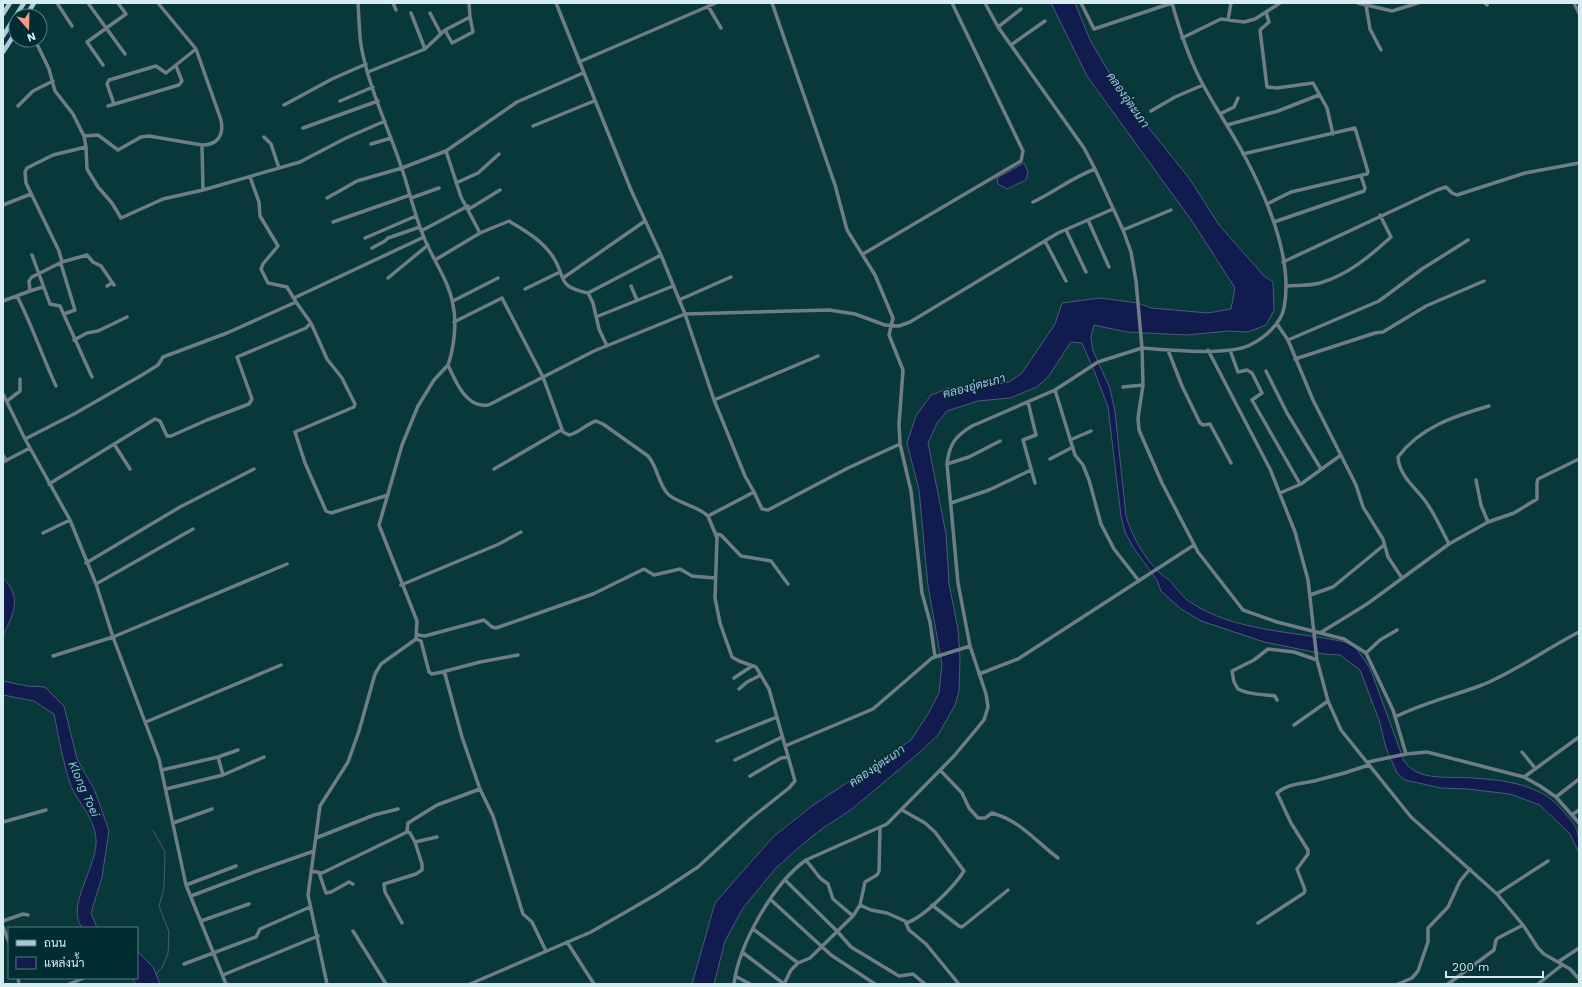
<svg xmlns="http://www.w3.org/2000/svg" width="1582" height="987" font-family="'Work Sans',Sarabun,sans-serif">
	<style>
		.water { fill: #111b4d; stroke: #4c5a7d }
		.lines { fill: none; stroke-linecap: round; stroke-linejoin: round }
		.stream { stroke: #4c5a7d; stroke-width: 1 }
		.minor { stroke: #6f7d86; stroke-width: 3.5 }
		.major { stroke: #abc8db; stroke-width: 4.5 }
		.labels { text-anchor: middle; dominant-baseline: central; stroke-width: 3; stroke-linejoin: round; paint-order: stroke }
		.water-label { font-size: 12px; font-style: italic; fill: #afc0f2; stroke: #002d31 }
	</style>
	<rect width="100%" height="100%" fill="#09383b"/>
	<path class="water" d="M1051,3H1075L1090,40L1123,96L1189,178L1219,225L1264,276L1273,282L1274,310L1266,325L1248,332L1228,331L1187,335L1127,332L1094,325L1091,337L1093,351L1110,388L1115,412L1126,516C1132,536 1144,558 1160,573C1163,576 1166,577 1169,580C1176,587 1182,597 1190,602C1235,632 1294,631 1345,642L1356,648L1370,668L1404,761C1418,782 1450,776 1472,778C1504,780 1541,784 1562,810C1578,828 1579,830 1579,853L1570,834L1540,805L1510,794L1467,789L1441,788L1405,780L1397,773L1386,748L1379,720L1360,670L1340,655L1324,654L1264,642L1201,621L1181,609L1161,591L1157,580L1133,547L1125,532L1121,516L1108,407L1095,373L1082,343L1071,342L1048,377L1037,387L1010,398L978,401L947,411L937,423L928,443L946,534L949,584L958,629L960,658L959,691L955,705L938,735L920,752L852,809L823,828L804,843L776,868L743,908L725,941L714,984H692L715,903L773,837L812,806L911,740L928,714L939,693L942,664L928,586L919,490L907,443L916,416L931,395L950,388L982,387L1009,382L1022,373L1055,324L1062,303L1100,298L1138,303L1151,308L1208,313L1231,309L1235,288L1194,224L1087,76Z
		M1024,163L1028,172L1026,180L1007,189L998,184L997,178Z
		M3,578C22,596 14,614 3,635Z
		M3,681L27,686L45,687L64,706L77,759L95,791L109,831L102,877L91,913L97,928H82C65,905 99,865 96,838C94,817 79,804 71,786C63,763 59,738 54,714L34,701L3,695Z
		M137,951L153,967L160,984H136L132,978H137Z"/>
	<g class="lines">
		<path class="stream" d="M153,830L165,852L164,888L159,906L169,932L168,953L162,968L156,974"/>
		<path class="minor" d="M57,3L72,26
			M88,3L125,54
			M158,3L196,49L221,120C224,135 218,145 202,145
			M358,3C359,17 359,31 361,45C368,86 388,127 401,166C409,189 414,213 423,235C432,259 449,280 453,305C457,322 454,348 448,365C455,380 466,409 488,405C492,404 498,400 502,398L594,351L685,314L829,310L855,314L885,325L899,326L910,322L1058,233L1113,209
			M393,3L396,10
			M556,3L631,190L661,255L685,314L714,400L818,356
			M772,3L835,185L847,230L875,275L893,318L889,335L903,370L899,424L900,444L911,491L922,593L930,622L935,657
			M985,3L998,27L1084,148L1095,169L1123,230L1131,252L1136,281L1142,348C1168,350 1228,356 1250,345C1264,338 1281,324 1284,308C1294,258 1266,196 1243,153C1229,127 1212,103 1199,77C1187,53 1179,28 1172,3
			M1081,3L1094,29L1172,3
			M1358,3L1392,11L1418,3
			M1485,3L1487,5
			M1574,3L1579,13
			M1366,5L1370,29L1381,50
			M708,6L721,28
			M1266,12L1269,22L1260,30L1267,87L1277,88L1313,83L1327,108L1333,134
			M411,13L425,49
			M430,13L441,34
			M1228,20L1231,3
			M998,27L1021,9
			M445,30L452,43L473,32L470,17
			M1182,38L1221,19L1244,22L1255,19L1280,3
			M1011,45L1045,21
			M579,62L716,3
			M103,65L87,42L126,14L118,3
			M368,72L425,49L445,30L470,17L469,3
			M340,101L373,87
			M114,104L107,84L109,80L156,66L166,73L196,49
			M284,105L332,79L366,64
			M18,106L33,91L53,81
			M108,106L179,85L182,81L176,66
			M1151,111L1175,97L1203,85
			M1220,114L1234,107L1238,98
			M1227,125L1278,111L1319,95
			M533,126L594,101
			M303,128L378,101
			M84,136L98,135L118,150L141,137L149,136L202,145L203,190L300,162L346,138L385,121
			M264,137L271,144L279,168
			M371,144L391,138
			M86,147L87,169L98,187L112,203L121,218L163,199L203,190
			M446,151L517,102L583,73
			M1243,154L1355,128L1368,172L1367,174L1291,192L1267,204
			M456,183L478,173L499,154
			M327,198L357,181L402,168L446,151L461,197L480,233
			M411,198L439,188
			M1033,202C1054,192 1073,177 1095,169
			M3,205L31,194
			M469,209L500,190
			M1088,220L1109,267
			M333,222L410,195
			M1274,222L1364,191L1365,188L1361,176
			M1066,230L1086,272
			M1123,230L1171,210
			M421,231L468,206
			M365,238L416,216
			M1045,241L1066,281
			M372,248L385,241L388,238L420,227
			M863,254L1021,161L1023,151L952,3
			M32,255L50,304L60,306L92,377
			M435,260L480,233L509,221C524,230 540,239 551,254C568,277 554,286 588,293L593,303L599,329L607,346
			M62,262L87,255L93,262L101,266L114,285
			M1283,262L1437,190L1446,187L1452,193L1457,195L1525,173L1579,163
			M61,264L75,310L64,314
			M388,278L428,245
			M563,278L645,221
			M107,286L112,283
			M631,286L637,300
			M1286,286C1296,285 1310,286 1320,283C1348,275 1370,256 1391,237L1380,215
			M525,289L560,272
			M30,291L43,287
			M588,293L661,255
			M17,296C32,325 42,356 56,386
			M294,298L424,237
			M679,300L731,277
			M3,301L30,291L29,281L32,277L62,262L59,251L26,183L25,172L27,168L53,155L86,147L84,136L73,114L55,91L49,69L35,40
			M453,301L498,278
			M596,317L673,286
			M454,322L502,298L543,377L563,432L569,435C579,433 586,424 596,421L603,424L648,456C658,467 658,485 669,495C680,504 698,506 708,516L717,538L715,598L720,623L732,657L739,661L756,667L769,689L795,781L789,788L750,819L698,867L657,894L591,932L470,984
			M311,323L327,359L342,378L355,404L354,407L295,432L305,463L326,511L331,513L388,495
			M1277,324L1288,340L1313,400L1356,485L1363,507L1383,539L1388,557L1402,578
			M74,340L87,333L98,331L127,317
			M1288,340L1379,301L1422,269L1468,240
			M1168,350L1182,386L1200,423L1203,425L1210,424L1231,463
			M1208,350L1270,469L1295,532L1308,580L1317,660L1328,701L1341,730L1411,817L1497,894L1523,925L1538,948L1544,954L1570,969L1579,979
			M1230,350L1238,372L1247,370L1252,373L1262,393L1252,400L1300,484
			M1295,359L1375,333L1383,332L1426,306L1484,281
			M1266,371L1287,413L1321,469
			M1123,387L1143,385
			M1055,390L1075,455L1083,465L1089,480L1101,524L1114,549L1139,581
			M3,394L25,439L70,520L96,584L113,637L159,759L186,885L226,984
			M7,401L20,391V379
			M1028,402L1036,435L1023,440L1035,483
			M25,439L74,414L142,375L158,365L163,357L227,333L296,302L287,287L268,283L261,269L263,264L278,246L260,216L259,202L250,177
			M1070,440L1091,431
			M114,444L130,469
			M3,455L6,461
			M1050,459L1073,447
			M3,462L30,448
			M947,464L969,457L1000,441
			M494,469L561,430
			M1476,480L1481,505L1488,522
			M49,484L155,419L160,421L167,436H171L207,420L249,404L252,399L237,357L306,328L311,323L296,302
			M754,492L762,509L768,510L848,468L900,444
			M1280,493L1301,484L1341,455
			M951,503L989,490L1031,470
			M708,516L754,492L745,476L714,400
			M43,533L70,520
			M716,534L721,535L741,556L771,561L788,584
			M1449,544C1442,530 1435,515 1426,502C1416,488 1399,476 1398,457C1420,427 1455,416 1489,406
			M86,563L180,507L254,469
			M96,584L193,529
			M401,585L499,544L521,532
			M1310,595L1333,587L1384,545
			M1320,633L1367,604L1449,544L1488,522L1514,513L1537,499V483L1538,479L1579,459
			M418,635L425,636L484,620L492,627L496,628L593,594L644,569L654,575L680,569L692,576L715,578
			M416,639L421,641L429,672L432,674L442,672L445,674L462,737L480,789L493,816L523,914L532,922L546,951
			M1366,653L1380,640L1397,630
			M53,656L113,637L287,564
			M442,672L480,662L518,655
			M979,674L1018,659L1194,545
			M734,678L752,666
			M739,689L747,682L761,675
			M1277,700L1275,696C1262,694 1249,695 1238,689L1234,682L1232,671L1254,660L1268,649L1294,652L1317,660
			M1395,717C1423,703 1453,696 1482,685C1516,671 1546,649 1579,632
			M146,722L281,665
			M1294,725L1328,701
			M717,741L777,717
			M785,746L873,709L932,658L970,646
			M1522,752L1535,768
			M218,757L223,775
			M735,760L782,737
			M1368,762L1406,754L1427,752L1524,777L1540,786L1556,797L1579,823
			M162,770L218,757L238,750
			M940,770L962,793L969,808L978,818H985L992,813C1021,821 1035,841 1058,858
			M750,776L781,758L788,757
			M1524,777L1579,737
			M166,789L223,775L264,757
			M1556,797L1579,779
			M902,810L925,823L935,832L964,871C954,887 923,918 906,923
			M1572,815L1579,810
			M3,822L46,810
			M173,823L212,809
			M407,832L410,833L415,842L437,837
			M316,838L374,815L398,809
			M806,860L820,878L828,884L833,899L853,916
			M311,871L322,873L407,832L408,823L437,805L480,789
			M319,873L326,893L331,892L349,882L353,884
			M785,880L837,931L851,947L899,976L913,974L925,984
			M186,885L236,866
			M1497,894L1548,861
			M191,896L257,871L314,851
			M771,900L831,955L875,984
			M860,905L871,910L887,913L905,921L909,930L926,944L958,983
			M932,905L959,926L962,927L1008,890
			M3,921L23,914L28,915
			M201,921L249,904
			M402,923L385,892L384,884L416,874L422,870V864L415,842
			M1258,923L1304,893L1305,890L1297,869L1308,854V850L1291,823L1277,793C1288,783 1304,784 1318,780C1335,776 1352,771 1369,765
			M3,927L9,942
			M753,929L798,963
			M353,931L386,984
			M567,942L594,984
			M742,952L784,984
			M1558,962L1579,948
			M184,964L256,937L260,929L310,907
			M223,975L318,936
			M735,976L750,984
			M18,978L19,984
			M69,984L84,978
			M327,984L308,895L320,806L348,762L359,731L375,674L381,664L416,639L417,621L379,525L402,445L418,406L434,380L448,365
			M734,984C739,944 773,884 806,860L887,824L954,756L984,720L988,707L986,694L970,646L958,583L947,464C949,445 955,436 972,426L1055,390L1098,362L1142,348L1143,385L1138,418L1139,430L1162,483L1198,552L1243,610L1277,622L1344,639L1366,653L1393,710L1406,754
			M784,984L791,970L798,963L810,958L853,916L860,905L865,882L877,875L879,871L880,828
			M1398,984L1412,978L1418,971L1428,942V928L1448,907L1460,881L1470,869
			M1448,984L1494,950L1496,940L1498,938L1523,925
			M1538,984L1562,965"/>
		<path class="major" d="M3,14L10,3
			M26,16L34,3
			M3,36L24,3
			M3,52L16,32"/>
	</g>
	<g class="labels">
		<g class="water-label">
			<text transform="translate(1128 100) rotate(55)">คลองอุ่ตะเภา</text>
			<text transform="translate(974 386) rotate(-15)">คลองอุ่ตะเภา</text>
			<text transform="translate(877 766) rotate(-34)">คลองอุ่ตะเภา</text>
			<text transform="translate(84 789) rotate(66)">Klong Toei</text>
		</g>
	</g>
	<rect width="1582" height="987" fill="none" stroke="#d6ecee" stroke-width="8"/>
	<rect x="8" y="927" width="130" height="52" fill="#002d31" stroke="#56797d"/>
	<rect x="16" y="940" width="20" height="6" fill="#abc8db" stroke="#56797d"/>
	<text x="44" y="947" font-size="12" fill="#d6ecee">ถนน</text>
	<rect x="16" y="957" width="20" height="12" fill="#111b4d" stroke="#56797d"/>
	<text x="44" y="967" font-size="12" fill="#d6ecee">แหล่งน้ำ</text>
	<g transform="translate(28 28) rotate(160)"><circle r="19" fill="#002d31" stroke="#56797d"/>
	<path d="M0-3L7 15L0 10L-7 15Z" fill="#f49e88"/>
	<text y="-6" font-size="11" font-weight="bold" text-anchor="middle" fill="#d6ecee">N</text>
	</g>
	<path d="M1446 971v6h97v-6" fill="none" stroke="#d6ecee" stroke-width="2"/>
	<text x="1452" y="971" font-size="12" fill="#d6ecee" stroke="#002d31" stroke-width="3" paint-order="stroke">200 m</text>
</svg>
